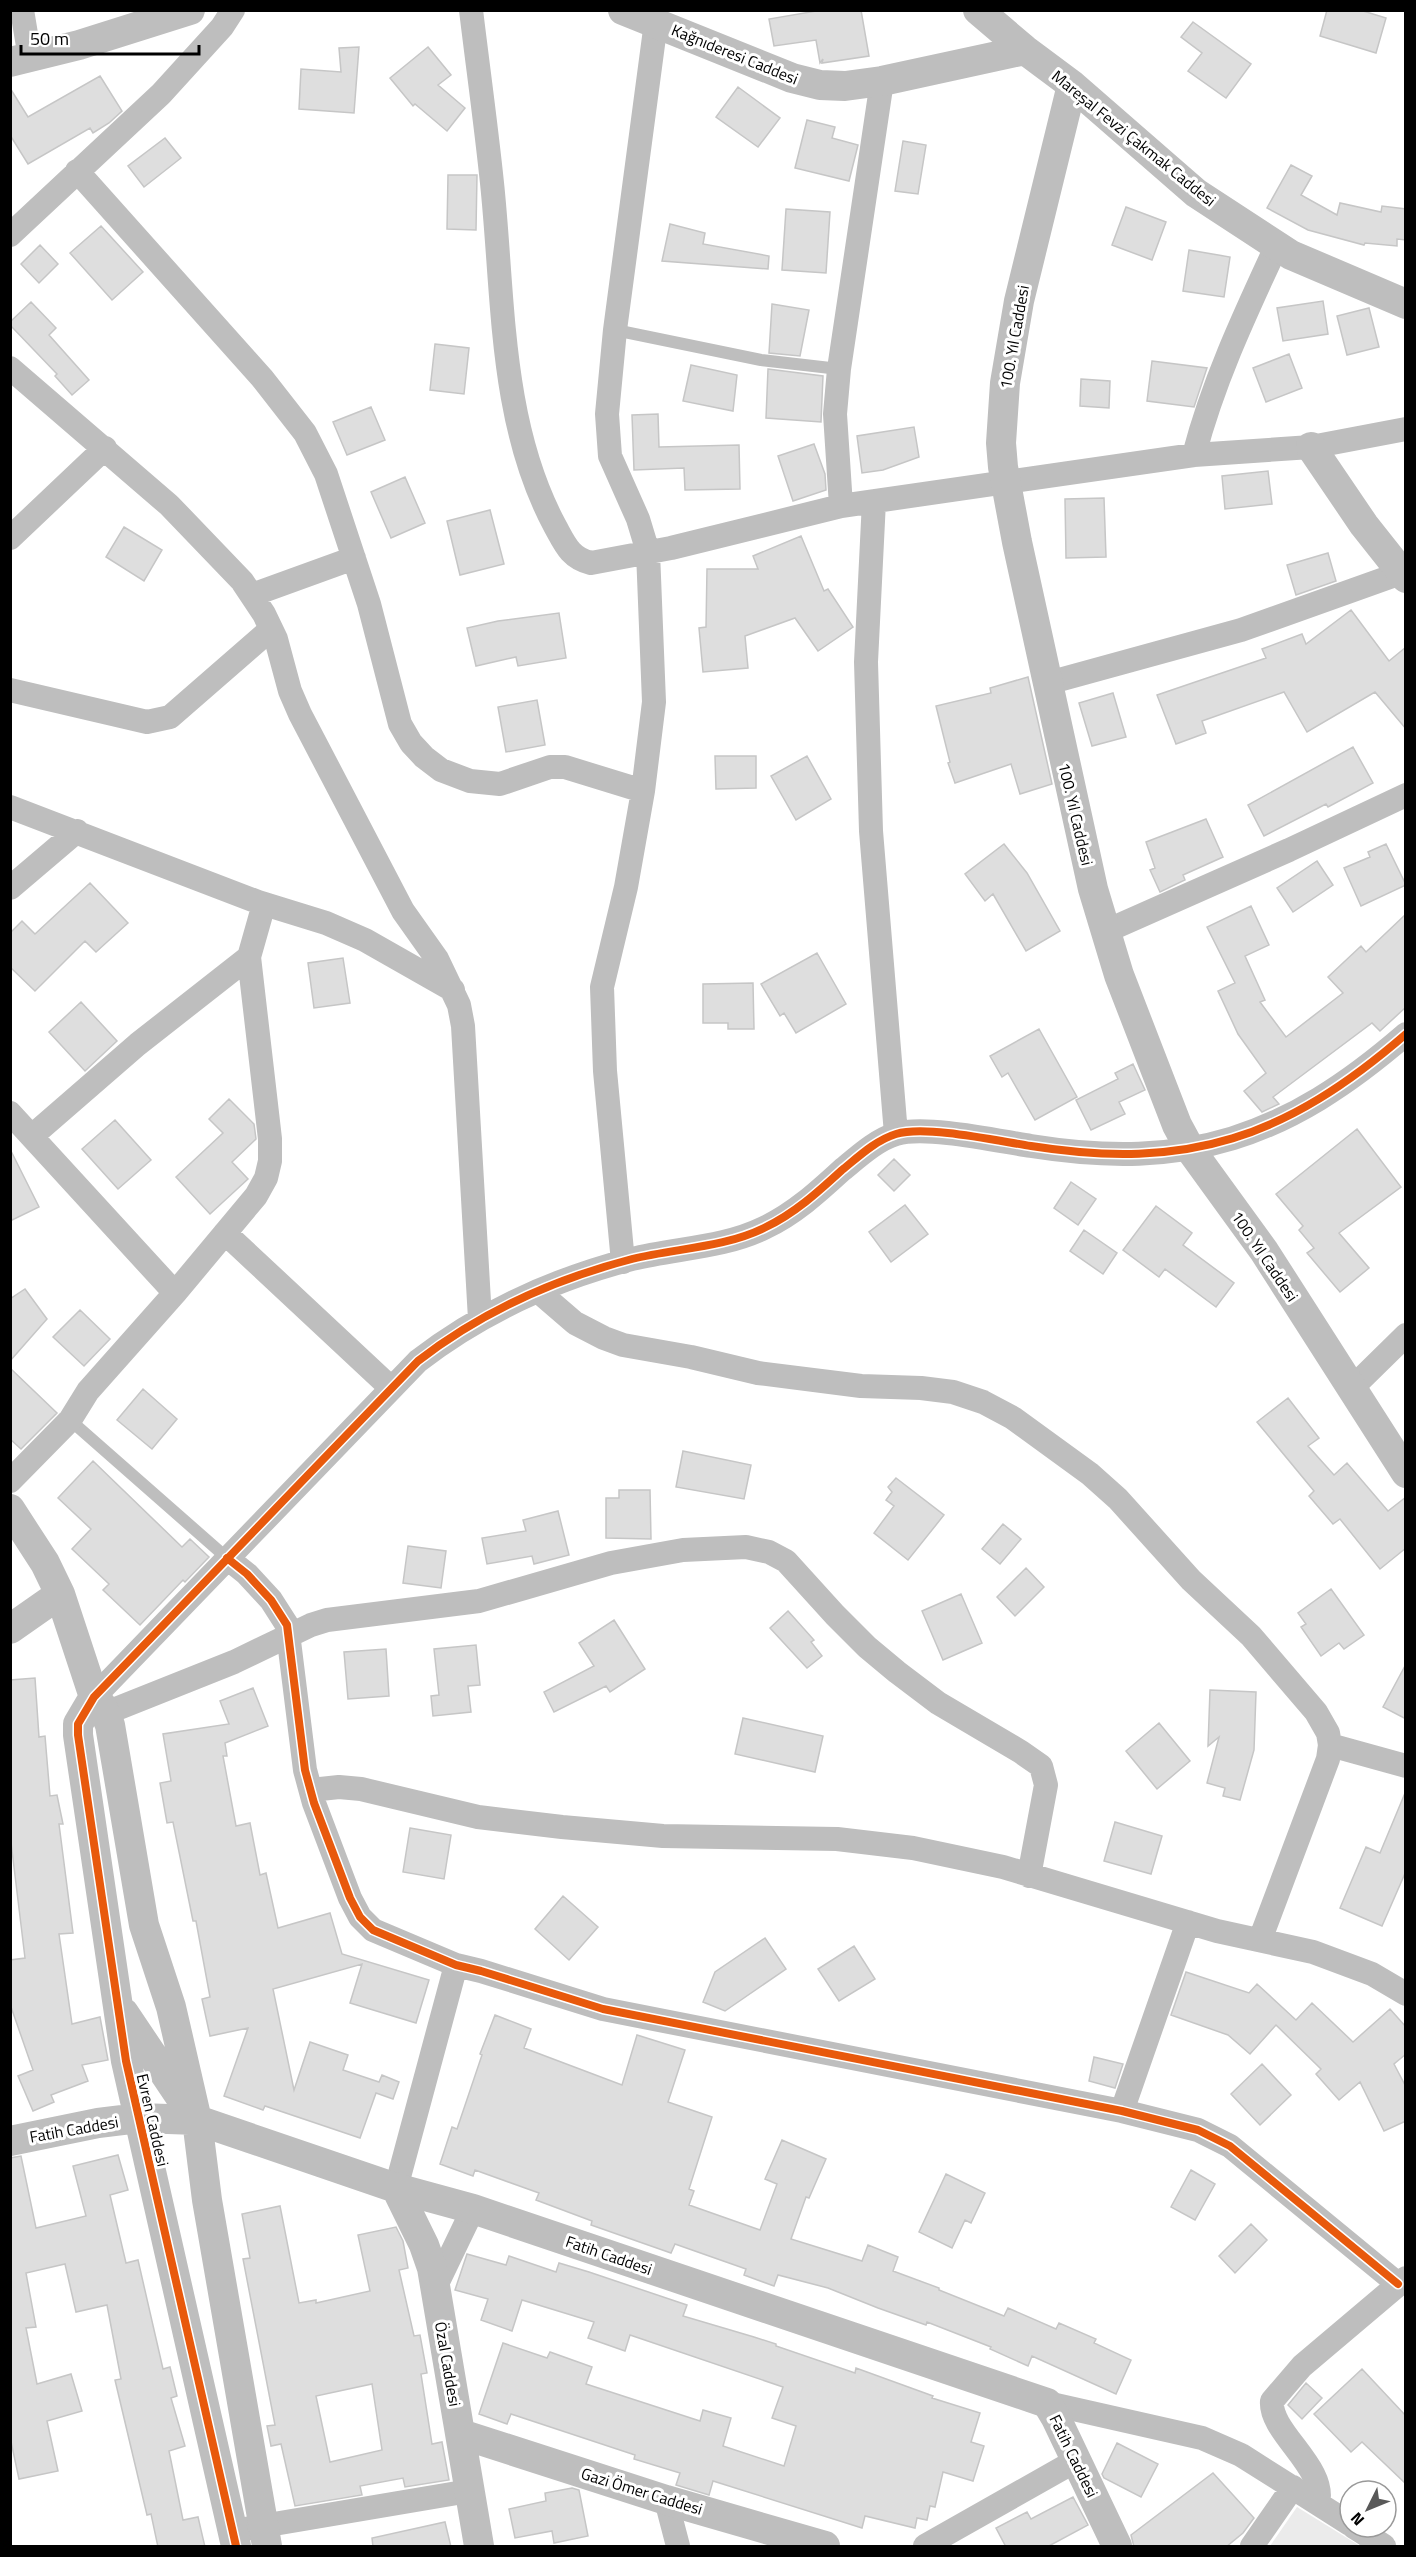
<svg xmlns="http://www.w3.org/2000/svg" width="1416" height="2557" font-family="'Titillium Web',sans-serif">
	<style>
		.green { fill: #ebebeb }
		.building { fill: #dedede; stroke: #c6c6c6; stroke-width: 1.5; fill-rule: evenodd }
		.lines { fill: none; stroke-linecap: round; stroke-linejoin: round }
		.service { stroke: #bebebe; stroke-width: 12 }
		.minor { stroke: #bebebe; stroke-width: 24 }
		.tertiary { stroke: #bebebe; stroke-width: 30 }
		.cycleway-casing { stroke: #fff; stroke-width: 11 }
		.cycleway { stroke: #e8590c; stroke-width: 8 }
		.labels { text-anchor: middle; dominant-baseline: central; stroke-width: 6; stroke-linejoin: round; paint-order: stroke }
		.street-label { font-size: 16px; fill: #000; stroke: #fff }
	</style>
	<rect width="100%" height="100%" fill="#fff"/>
	<path class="green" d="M1297,2507L1360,2546H1270Z"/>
	<path class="building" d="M822,10H861L869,56L822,63L823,59L820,63L816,40L774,46L769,19Z
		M1327,10H1360L1386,18L1376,53L1320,36Z
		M1193,22L1251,64L1226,98L1188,71L1202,53L1181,37Z
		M359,47L354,113L299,109L301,69L341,72L339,48Z
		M428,47L451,75L438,85L465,108L447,131L415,104L413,106L390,78Z
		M100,76L122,111L109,123L93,133L90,128L28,164L10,135V88L28,117Z
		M738,87L780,118L758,147L716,117Z
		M807,120L835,127L832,138L858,145L849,181L795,168Z
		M165,138L181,158L144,187L128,166Z
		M903,141L926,145L918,194L895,191Z
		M1291,165L1312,176L1301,195L1337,215L1340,203L1381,212L1382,206L1406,209V240L1397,239V246L1365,243L1364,245L1308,230L1267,208Z
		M448,175H477L476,230L447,229Z
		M1126,207L1166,222L1152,260L1112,245Z
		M786,209L830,212L826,273L782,270Z
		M670,224L705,233L703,244L769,256L768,269L662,261Z
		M101,226L143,272L112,300L70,253Z
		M40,245L58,264L39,283L21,264Z
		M1189,250L1230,257L1224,297L1183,291Z
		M1323,301L1328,334L1283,341L1277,308Z
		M31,302L56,328L49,335L89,380L72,395L55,376L57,374L10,325V322Z
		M772,304L809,310L800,356L769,353Z
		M1369,308L1379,347L1347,355L1337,316Z
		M435,344L469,348L464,394L430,390Z
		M1289,354L1302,388L1266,402L1253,368Z
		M1152,361L1207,368L1194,407L1147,401Z
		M691,365L737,375L733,411L683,401Z
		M768,369L823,376L821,422L766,418Z
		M1081,379L1110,381L1109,408L1080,406Z
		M371,407L385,440L347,455L333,422Z
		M658,414L659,447L739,445L740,489L685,490L684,468L634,470L632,415Z
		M914,427L919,457L883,470L862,473L857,436Z
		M814,444L825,474L826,490L793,501L778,456Z
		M1268,471L1272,504L1225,509L1222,476Z
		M405,477L425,523L391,538L371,492Z
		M1104,498L1106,557L1066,558L1065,499Z
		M490,510L504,564L460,575L447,521Z
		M124,527L162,550L144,581L106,557Z
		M801,536L824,591L828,589L853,627L818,651L795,618L745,636L748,668L703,672L699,628L706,627L707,569H758L753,556Z
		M1328,553L1336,581L1296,595L1287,565Z
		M1351,610L1389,661L1406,647V729L1375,692L1307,732L1284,692L1202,721L1206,733L1176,744L1157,695L1266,658L1262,649L1302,634L1306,644Z
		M559,613L566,658L518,666L516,657L476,666L467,628L498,621Z
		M1028,677L1052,784L1020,794L1011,764L955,783L948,763L950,762L936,706L991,693L990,688Z
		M1113,693L1126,737L1092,746L1079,703Z
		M537,700L545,745L506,752L498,707Z
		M1353,747L1373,783L1328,807L1326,804L1264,836L1248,805Z
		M715,756H756V788L716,789Z
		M807,756L831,799L796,820L771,776Z
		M1206,819L1223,857L1183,875L1185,880L1160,892L1150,870L1155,868L1146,842Z
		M1004,844L1027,873L1060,931L1026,951L993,894L985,901L965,874Z
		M1386,844L1406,885L1361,906L1344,868L1370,857L1368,852Z
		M1317,861L1333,885L1293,912L1277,888Z
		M90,883L128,923L96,952L85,941L35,991L10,967V933L22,921L35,934Z
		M1251,906L1269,945L1245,956L1265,1000L1260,1002L1286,1037L1343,993L1328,977L1361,946L1366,952L1406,914V1007L1380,1031L1372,1023L1273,1097L1279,1104L1262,1112L1244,1091L1266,1073L1238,1034L1218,991L1235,983L1207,927Z
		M817,953L846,1004L796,1033L784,1013L780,1016L761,984Z
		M343,958L350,1003L314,1008L308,963Z
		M753,983L754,1029H728V1023H703V984Z
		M81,1002L117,1041L85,1071L49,1032Z
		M1039,1029L1077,1097L1035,1120L1008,1073L1002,1077L990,1056Z
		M1133,1064L1145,1090L1119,1102L1125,1114L1091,1130L1076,1100L1118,1079L1115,1073Z
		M229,1099L254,1124L256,1139L232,1162L248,1179L210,1214L176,1177L223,1133L209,1119Z
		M115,1120L151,1160L118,1189L82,1149Z
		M1357,1129L1401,1187L1339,1233L1369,1268L1340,1292L1307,1253L1314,1248L1299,1230L1303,1226L1276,1194Z
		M10,1149L39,1207L10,1221Z
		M894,1159L910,1175L894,1191L878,1175Z
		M1071,1182L1096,1199L1078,1225L1054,1208Z
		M905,1205L928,1234L891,1262L869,1232Z
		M1156,1206L1192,1233L1183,1245L1234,1283L1216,1307L1165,1269L1159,1277L1123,1250Z
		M1084,1230L1117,1253L1103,1274L1070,1251Z
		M25,1289L47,1319L10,1361V1299Z
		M80,1310L110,1339L84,1366L53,1337Z
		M10,1368L57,1413L21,1449L10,1439Z
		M143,1389L177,1419L152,1449L117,1420Z
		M1288,1398L1319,1438L1308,1446L1334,1475L1347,1463L1388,1511L1406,1497V1548L1380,1569L1340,1519L1333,1524L1309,1496L1314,1491L1257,1422Z
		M683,1451L751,1465L744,1499L676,1487Z
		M93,1461L182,1547L190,1539L209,1557L185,1582L183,1580L140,1625L103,1590L109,1584L72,1549L91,1529L58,1498Z
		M896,1478L944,1515L908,1560L874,1533L894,1506L886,1500L892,1492L888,1487Z
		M619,1490H650L651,1539L606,1538V1498H619Z
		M558,1511L569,1555L534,1564L532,1556L487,1564L482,1538L526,1531L523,1520Z
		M1003,1524L1021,1539L1000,1564L982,1549Z
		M408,1546L446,1551L441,1588L403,1583Z
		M1026,1568L1044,1587L1015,1616L997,1597Z
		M1331,1589L1364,1635L1344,1649L1339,1643L1321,1656L1301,1627L1306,1624L1298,1613Z
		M961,1594L982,1643L943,1660L922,1611Z
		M788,1611L814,1640L811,1642L822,1656L807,1668L770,1628Z
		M614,1620L645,1669L610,1692L606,1686L554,1712L544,1692L594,1666L579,1643Z
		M476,1645L480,1685L468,1686L471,1712L433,1716L431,1696L439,1695L434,1649Z
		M386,1649L389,1696L348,1699L344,1652Z
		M1406,1664V1719L1383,1707Z
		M35,1678L39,1737L45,1736L50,1796L57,1795L63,1824H59L73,1933L59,1934L72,2024L100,2017L108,2060L82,2065L88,2081L51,2095L54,2102L33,2111L18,2076L33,2070L10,2004V1960L25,1958L10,1834V1680Z
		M253,1688L268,1726L225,1743L227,1756H223L236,1826L250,1823L260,1875L266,1873L278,1928L330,1913L342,1954L429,1980L416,2023L350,2003L362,1964L273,1989L294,2090L310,2042L348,2055L343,2070L379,2082L382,2075L399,2082L393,2099L376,2093L360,2138L265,2106L263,2110L224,2096L248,2028L210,2036L202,1999L210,1997L196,1921H193L173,1822L167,1823L160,1783L171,1781L163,1734L229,1724L220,1701Z
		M1210,1690L1256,1692L1254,1750L1240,1800L1223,1796L1225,1788L1207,1783L1219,1737L1208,1746Z
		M743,1718L823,1736L815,1772L735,1754Z
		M1159,1723L1190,1761L1157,1789L1126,1751Z
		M1405,1793L1406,1871L1382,1926L1340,1908L1366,1847L1380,1853Z
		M1115,1822L1162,1836L1151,1874L1104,1861Z
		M410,1828L451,1835L444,1879L403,1872Z
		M563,1896L598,1927L569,1960L535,1929Z
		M765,1938L786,1969L725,2011L703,2002L715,1972Z
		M854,1946L875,1979L839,2001L818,1969Z
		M1186,1972L1249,1993L1257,1984L1296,2020L1312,2003L1353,2042L1390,2009L1406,2027V2054L1394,2064L1406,2087V2121L1384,2131L1360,2082L1339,2100L1316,2074L1321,2069L1276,2025L1250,2054L1228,2035L1171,2015Z
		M495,2015L531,2029L524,2048L622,2085L637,2035L685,2050L668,2102L712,2117L689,2189L694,2191L689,2205L760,2230L777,2184L765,2179L782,2140L826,2159L809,2198L806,2197L791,2239L862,2261L868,2245L898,2257L893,2271L939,2288V2290L1004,2316L1008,2308L1056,2329L1059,2323L1096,2339L1094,2343L1131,2360L1116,2394L1032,2356L1028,2366L990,2349L991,2347L927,2322L926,2325L878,2308L828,2288L778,2275L774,2286L744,2275L746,2269L675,2244L671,2253L591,2225L592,2221L536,2200L539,2193L475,2170L473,2176L440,2164L452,2127L457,2129L482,2055L480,2054Z
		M1094,2057L1123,2064L1115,2088L1089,2081Z
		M1262,2064L1291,2095L1260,2125L1231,2094Z
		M118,2155L128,2190L110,2195L126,2263L138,2260L163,2369L170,2367L177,2396L171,2398L185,2446L169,2451L183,2520L198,2517L205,2547H158L151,2514L147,2515L115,2380L121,2379L107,2305L76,2312L65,2264L26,2273L36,2327L26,2328L37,2384L71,2374L82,2411L47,2421L58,2471L19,2479L10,2437V2158L21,2156L36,2228L86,2216L73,2166Z
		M1191,2170L1215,2184L1195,2220L1171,2207Z
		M946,2174L985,2193L971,2223L965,2220L952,2248L919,2232Z
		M280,2206L299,2303L316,2300V2303L370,2291L358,2235L396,2227L403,2241L408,2268L399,2270L414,2336L420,2335L427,2373L421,2374L432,2444L442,2442L449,2480L405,2487L403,2478L360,2486L362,2495L295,2506L281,2444L271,2446L267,2426L275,2425L243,2259L250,2258L242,2214ZM372,2384L382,2450L330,2462L316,2396Z
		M1251,2224L1267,2240L1235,2273L1219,2256Z
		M467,2254L506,2265L509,2256L556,2272L559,2263L589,2272L687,2305L683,2316L754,2337L776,2344V2346L855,2373L856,2368L933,2396L932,2398L980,2413L971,2442L984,2446L973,2481L943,2472L935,2507L930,2506L927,2520L917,2518L915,2528L865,2516L862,2528L713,2481L709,2495L676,2485L680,2473L634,2459L635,2455L511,2414L507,2424L479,2414L503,2343L547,2358L550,2352L592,2367L586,2384L700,2421L703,2410L731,2418L723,2446L784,2466L796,2426L772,2418L783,2387L630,2335L625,2351L588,2338L594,2322L522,2300L512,2331L481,2320L488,2299L455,2290Z
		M1362,2369L1406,2416V2484L1362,2442L1351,2452L1314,2414Z
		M1306,2383L1322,2398L1302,2419L1288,2405Z
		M1117,2443L1158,2464L1141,2497L1104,2478L1102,2474Z
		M1213,2473L1254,2518L1243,2533L1226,2547H1134L1131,2535Z
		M572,2488L579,2490L588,2536L554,2543L552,2531L515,2538L509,2509L546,2501L545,2493Z
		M1073,2497L1088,2525L1047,2547H1006L996,2528L1027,2512L1031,2519Z
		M445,2522L451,2547H373L372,2538Z"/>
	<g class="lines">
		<path class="service" d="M615,330L761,360L839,369
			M70,1420L227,1558"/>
		<path class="minor" d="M22,10L30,58
			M471,10C478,68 486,125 492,183C504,297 499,422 555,526C565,544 570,558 591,563L671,548L841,506L1194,455L1311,447L1406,429
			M77,171L262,378L305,433L326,474L369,604L400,724L411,743L424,757L441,770L470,781L500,784L550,767H565L643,791
			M10,235L161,94L222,27L233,10
			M10,368L169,505L242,581L264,614L276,639L290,691L300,714L403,911L437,959L459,1005L463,1026L480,1319
			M1194,455C1213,382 1245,314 1277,245
			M874,501L866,662L871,831L896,1134
			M841,506L835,414L839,369L882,81
			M10,538L105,448
			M252,595L354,558
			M1048,683L1241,630L1401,573
			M10,690L147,722L170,717L271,629
			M10,807L258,902L326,923L365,940L453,990
			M10,888L77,831
			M1104,932L1289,850L1406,795
			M10,1113L175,1293
			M32,1136L138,1044L249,957L264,904
			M225,1233L391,1388
			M623,1262L605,1071L602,987L626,887L643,791L654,702L648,552L638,519L610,456L607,414L615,330L656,22
			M539,1292L575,1323L604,1338L623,1345L691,1357L758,1373L861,1386L921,1388L953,1392L983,1402L1013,1418L1090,1474L1118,1499L1191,1580L1251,1636L1316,1712L1328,1733L1330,1745L1328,1759L1260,1940
			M1351,1389L1406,1335
			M10,1481L70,1420L88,1391L175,1293L256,1196L266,1178L270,1161V1139L249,957
			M227,1558L247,1574L271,1600L287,1625L305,1770L314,1803L350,1898L360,1917L373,1930L456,1965L481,1971L603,2009L1122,2111L1198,2130L1230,2146L1398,2284
			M94,1697L418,1361C480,1313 555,1279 632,1259C676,1248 723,1248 764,1228C794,1214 818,1192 842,1170C858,1157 876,1140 896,1134C926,1125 998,1141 1031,1146C1188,1171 1286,1138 1406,1034
			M106,1713L234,1662L311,1625L327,1620L479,1601L611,1563L683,1550L746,1547L769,1552L786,1561L835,1615L867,1647L897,1672L938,1703L1021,1752L1041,1766L1046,1785L1029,1876
			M1330,1745L1406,1766
			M311,1790L339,1787L361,1789L478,1817L562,1827L663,1836L837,1839L913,1848L1003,1867L1217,1931L1313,1952L1372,1974L1406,1994
			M1122,2111L1188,1922
			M396,2188L456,1965
			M435,2288L473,2209
			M1047,2403L1202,2438L1241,2455L1350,2524
			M666,2500L678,2546
			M1318,2503C1327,2467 1269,2432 1272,2401L1302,2366L1406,2278
			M1354,2527L1384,2546
			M233,2531L469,2491
			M925,2546L1077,2460
			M1252,2546L1293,2487"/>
		<path class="tertiary" d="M623,10L792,78L820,85L845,86L882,81L1025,50
			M978,10L1025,50L1072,85L1196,193L1291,255L1406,304
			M10,62L79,45L190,10
			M1072,85L1019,301L1005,383L1001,443L1003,467L1017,542L1093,889L1119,975L1177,1125L1190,1149L1264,1251L1406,1473
			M1311,447L1364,525L1406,578
			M10,1509L45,1563L60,1594L94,1697L102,1706L110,1725L144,1925L171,2007L197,2120L207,2200L267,2546
			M10,1629L60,1594
			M94,1697L78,1724V1735L126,2061L236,2546
			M124,2013L189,2110
			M10,2141L98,2123L139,2118L197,2120L396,2188L473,2209L1047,2403L1056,2418L1117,2546
			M396,2188L424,2245L432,2268L479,2546
			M461,2434L666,2500L825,2546"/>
		<g class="cycleway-casing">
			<path id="cycleway" d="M227,1558L247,1574L271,1600L287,1625L305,1770L314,1803L350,1898L360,1917L373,1930L456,1965L481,1971L603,2009L1122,2111L1198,2130L1230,2146L1398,2284
				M236,2546L126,2061L78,1735V1724L94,1697L418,1361C480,1313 555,1279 632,1259C676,1248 723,1248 764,1228C794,1214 818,1192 842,1170C858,1157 876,1140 896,1134C926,1125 998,1141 1031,1146C1188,1171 1286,1138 1406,1034"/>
		</g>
		<use href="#cycleway" class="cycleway"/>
	</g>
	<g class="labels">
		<g class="street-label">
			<text transform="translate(735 54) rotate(22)">Kağnıderesi Caddesi</text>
			<text transform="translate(1134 138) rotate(39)">Mareşal Fevzi Çakmak Caddesi</text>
			<text transform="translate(1014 337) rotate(-80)">100. Yıl Caddesi</text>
			<text transform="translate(1076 814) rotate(77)">100. Yıl Caddesi</text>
			<text transform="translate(1265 1256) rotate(56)">100. Yıl Caddesi</text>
			<text transform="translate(153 2120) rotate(77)">Evren Caddesi</text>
			<text transform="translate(74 2129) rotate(-10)">Fatih Caddesi</text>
			<text transform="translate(609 2255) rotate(19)">Fatih Caddesi</text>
			<text transform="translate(448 2364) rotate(80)">Özal Caddesi</text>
			<text transform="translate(1074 2456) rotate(64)">Fatih Caddesi</text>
			<text transform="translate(642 2491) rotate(17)">Gazi Ömer Caddesi</text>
		</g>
	</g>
	<rect width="1416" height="2557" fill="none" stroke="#000000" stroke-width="24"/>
	<g transform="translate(1368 2509) rotate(227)"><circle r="28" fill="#ffffff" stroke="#999999" stroke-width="1.5"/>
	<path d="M0-4.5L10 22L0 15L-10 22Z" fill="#595959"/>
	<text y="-9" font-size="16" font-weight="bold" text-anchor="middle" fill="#000000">N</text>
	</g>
	<path d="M21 45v9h178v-9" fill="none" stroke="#000000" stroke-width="3"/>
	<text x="30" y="45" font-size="18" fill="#000000" stroke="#ffffff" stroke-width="4.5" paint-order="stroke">50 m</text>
</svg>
